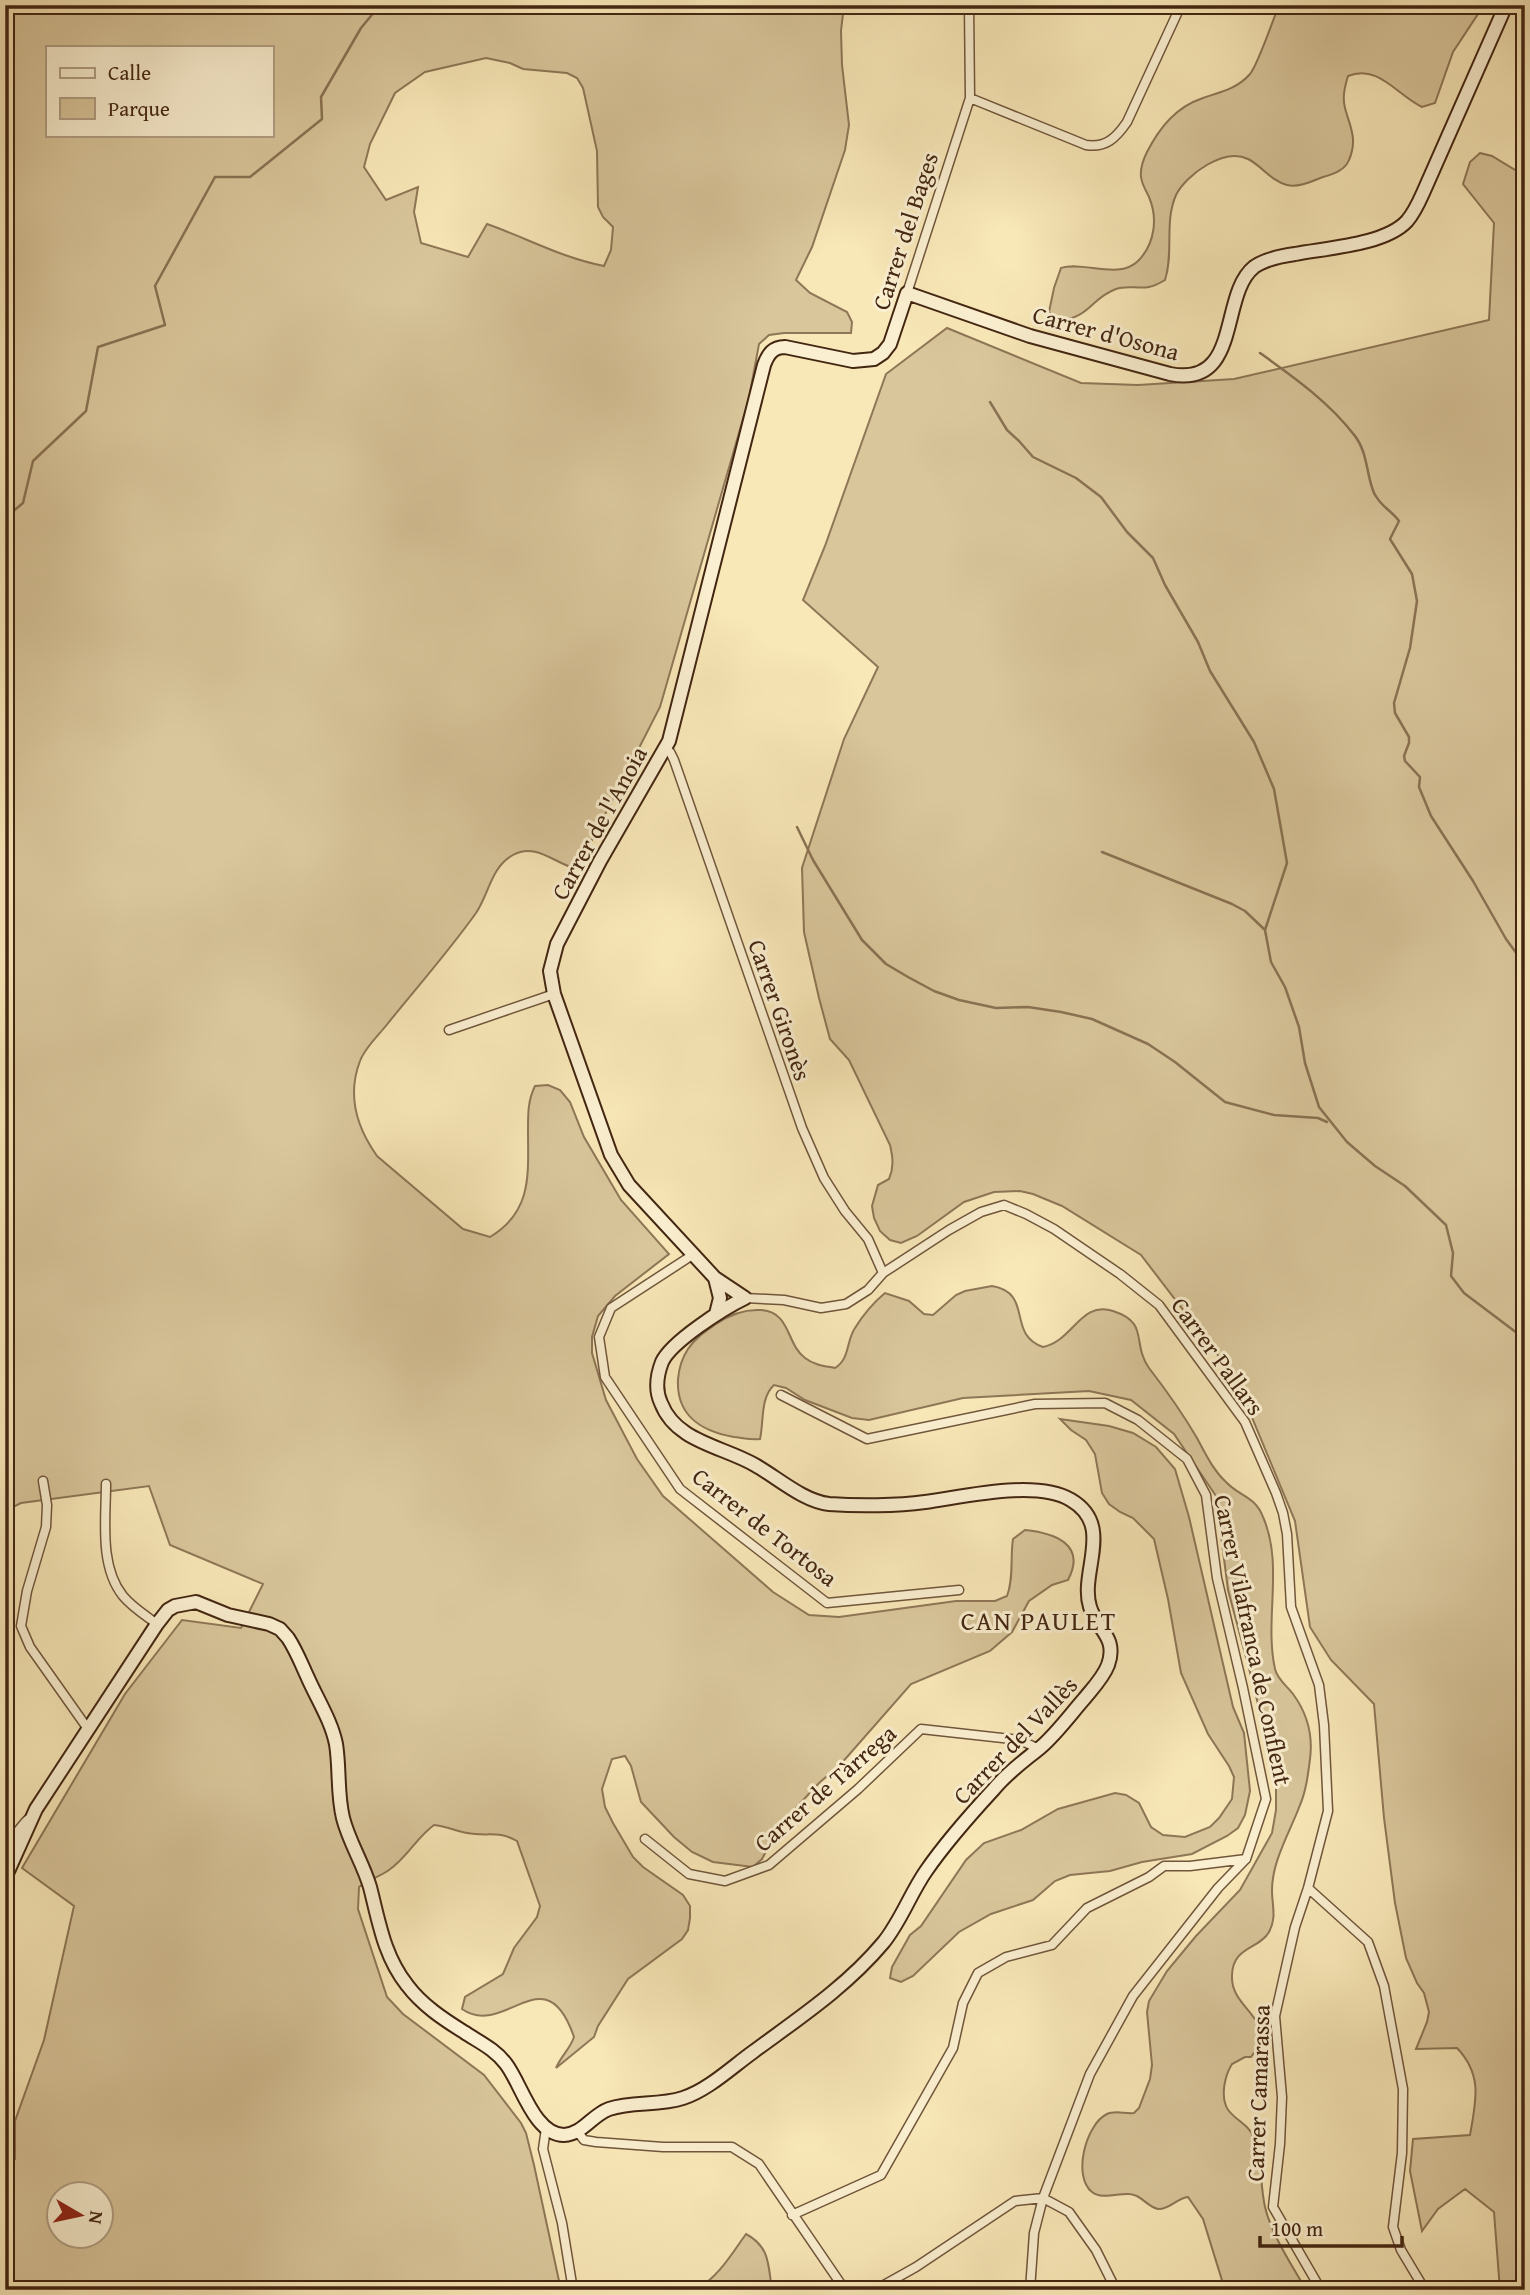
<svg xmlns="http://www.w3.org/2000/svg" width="1530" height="2295" font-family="'Gentium Book Plus',serif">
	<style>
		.green { fill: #d9c69b; stroke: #8e7656; stroke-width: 2; fill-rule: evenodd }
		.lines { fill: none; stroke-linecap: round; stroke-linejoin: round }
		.stream { stroke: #8a7253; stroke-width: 2.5 }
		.street-casing { stroke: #70563b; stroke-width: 11 }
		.secondary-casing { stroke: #432612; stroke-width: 16 }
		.street { stroke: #faefd0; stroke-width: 8 }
		.secondary { stroke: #faefd0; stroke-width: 12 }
		.labels { text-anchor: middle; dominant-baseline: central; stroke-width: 6; stroke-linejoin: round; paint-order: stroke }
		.street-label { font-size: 24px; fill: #432612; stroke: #faefd0 }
		.neighbourhood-label { font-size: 26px; letter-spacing: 2px; fill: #432612; stroke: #faefd0 }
	</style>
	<rect width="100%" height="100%" fill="#f8e7b7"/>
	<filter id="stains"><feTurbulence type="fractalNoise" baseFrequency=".00286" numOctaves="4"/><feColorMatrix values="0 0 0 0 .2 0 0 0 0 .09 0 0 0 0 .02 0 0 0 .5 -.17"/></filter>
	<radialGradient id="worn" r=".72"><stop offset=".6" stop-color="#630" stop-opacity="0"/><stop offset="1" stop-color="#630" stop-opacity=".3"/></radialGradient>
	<path class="green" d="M5,5H844L841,31L842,65L849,125L845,150L812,247L796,280L810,293L847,312L852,322L851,333H784L769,335L759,344L749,398L660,707L577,869C555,864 536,842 513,855C491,867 489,894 476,913C449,951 418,986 389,1022C380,1034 365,1047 360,1061C347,1095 357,1128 377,1156L463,1229L490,1237C533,1211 528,1174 528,1129C528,1113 528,1100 535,1086L548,1085L560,1090L570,1102L584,1137L621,1200L669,1254L615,1296L598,1316L592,1337V1353L606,1400L637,1459L663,1496L773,1592L809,1615L839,1617L956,1601H995L1007,1596C1014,1578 1010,1558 1013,1539L1025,1530C1054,1533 1087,1544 1068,1580L1052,1585L1029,1601L1012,1632L990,1651L911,1684L840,1765L819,1783L780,1825L762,1859L753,1867L713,1862L692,1852L674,1837L641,1802L631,1766L625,1756L612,1759L602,1789L605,1807L613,1823L633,1857L643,1867L683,1895L690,1906V1918L688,1930L682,1939L628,1979L598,2026L594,2037L556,2068C561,2056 570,2049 574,2037C545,1953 505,2039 462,2009L465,1997L503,1974L514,1948L537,1917L540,1906L517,1841C498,1830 487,1837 467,1833C456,1831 446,1826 434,1825C416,1838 407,1858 389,1870C379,1877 368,1880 359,1887L358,1909L387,1997L403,2014L484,2075L521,2123L526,2133L534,2165L561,2290H5V2174L15,2159V2121L44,2040L74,1906L22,1868L125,1694L182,1620L241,1628L263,1584L170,1545L149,1486L21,1503L5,1511ZM47,47H271V135H47ZM486,58L510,63L523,69L567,73L577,78L583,88L597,151L598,207L603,217L613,227L611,250L604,266C562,258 527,238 487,224L468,257L421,243L414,212L418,187L386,200L364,167L370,144L395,93L425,72ZM60,2194H102V2236H60Z
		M1279,5H1484L1453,52L1435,103L1422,107C1396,94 1378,64 1348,76C1345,86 1342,97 1345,108C1350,127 1358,139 1349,160C1345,170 1334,174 1323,177C1312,181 1299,188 1287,185C1271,181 1262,166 1248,159C1224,147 1186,175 1176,195C1164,222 1174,253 1165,280C1160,283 1155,286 1149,287C1139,289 1126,285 1116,289C1091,298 1091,317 1059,321L1049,312L1054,288L1061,268C1084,261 1119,280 1138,261C1155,244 1158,218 1149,197C1146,190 1142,185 1141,177C1140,168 1143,160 1147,152C1160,127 1176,107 1203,98C1220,92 1237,89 1250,74C1258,64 1273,20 1279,5Z
		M1480,153L1492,156L1525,176V2290H1500L1494,2212L1465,2189L1438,2209L1422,2231L1410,2171L1413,2139L1470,2135C1476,2101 1483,2075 1457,2048L1416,2049L1427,2022L1429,2012L1424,1993L1417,1983L1406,1958L1395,1903L1384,1818L1374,1704L1331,1660L1310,1627L1295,1521L1236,1379L1141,1255L1062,1206L1033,1194L1020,1191L994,1192L964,1202L917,1236L901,1243L890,1240L880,1231L874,1218L872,1206L878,1185L889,1179C894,1167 893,1158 890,1145L849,1060L830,1039L819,998L804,932L802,868L844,739L878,667L803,600L825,546L886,374L947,328L1081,383L1138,385L1234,379L1489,320L1494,223L1463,184L1470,162Z
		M992,1286C1034,1293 1006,1334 1043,1347C1072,1342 1081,1300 1113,1311C1150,1323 1131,1342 1149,1368C1166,1390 1183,1414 1197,1438C1205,1453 1213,1470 1226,1482C1240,1497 1255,1496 1263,1517C1284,1565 1264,1619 1275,1669C1277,1679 1287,1686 1293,1694C1307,1713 1313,1736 1310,1759C1308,1775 1306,1791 1300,1805C1290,1832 1272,1861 1272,1890C1272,1906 1277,1917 1269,1932C1259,1950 1231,1946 1232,1978C1232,2005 1266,2016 1261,2043L1251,2057H1245L1232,2064C1225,2075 1221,2094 1226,2106C1231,2119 1249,2123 1254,2138C1262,2161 1260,2184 1265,2207C1272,2236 1292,2265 1306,2290H1225L1203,2219L1188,2197C1177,2198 1169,2210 1158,2209C1147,2207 1141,2194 1129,2194C1118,2193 1102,2200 1092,2192C1072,2176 1086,2124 1107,2114C1115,2110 1125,2114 1134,2113L1139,2108L1150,2079L1152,2065L1147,2012L1149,2001L1167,1971L1196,1936L1240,1890L1272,1833L1276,1810V1786L1255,1691L1228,1590L1216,1496L1174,1434L1131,1400L1089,1391L963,1398L869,1420L852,1418L805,1400L786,1388L774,1385C760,1398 764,1422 760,1439C751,1440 743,1438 734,1437C701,1431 676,1416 678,1379C679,1368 682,1358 688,1349C695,1338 706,1331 716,1324C729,1315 745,1309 761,1310C791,1312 786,1344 805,1358C814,1365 825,1366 835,1368C850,1359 846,1341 855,1328C863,1315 873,1303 885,1293L909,1301L924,1314L933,1315L956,1295L965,1291Z
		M1060,1419L1109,1426L1133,1433L1156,1447L1175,1469L1189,1517L1233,1707L1244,1733L1250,1791L1245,1815L1238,1828L1227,1836L1192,1854L1142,1862L1110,1871L1070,1875L1055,1881L1033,1900L991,1914L959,1932L913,1976L901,1982L890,1978L892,1967L910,1935L921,1926L966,1860L984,1843L1021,1830L1058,1809L1115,1793L1126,1795L1139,1803L1151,1827L1163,1835L1185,1837L1210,1827L1219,1818L1232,1799L1234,1777L1229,1766L1208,1734L1181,1673L1168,1599L1154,1539L1133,1518L1120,1512L1109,1504L1102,1493L1095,1454L1086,1440L1071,1430Z
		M746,2234C770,2247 768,2264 772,2290H696C719,2276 731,2255 746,2234Z"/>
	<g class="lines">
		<path class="stream" d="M1260,353C1295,378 1329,402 1355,436C1368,453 1366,474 1374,493C1381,507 1391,510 1399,521L1390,539L1412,574L1417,601L1410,648L1394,703L1395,713L1409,737V743L1404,756L1405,761L1420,777L1419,787L1431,816L1473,881L1506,939L1525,965
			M990,402L1007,430L1019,441L1033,457L1076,478L1101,497L1127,532L1153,558L1165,585L1198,642L1210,671L1254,742L1274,789L1287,863L1265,930
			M5,518L23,503L33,461L86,411L98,347L165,325L155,286L215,177H250L322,119L321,97L361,28L380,5
			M797,827L813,860L862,940L886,964L908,977L934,991L959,1000L996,1008L1028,1007L1061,1012L1092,1019L1148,1044L1175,1062L1225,1102L1274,1115L1318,1118L1327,1122
			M1102,852L1232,904L1245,911L1265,930L1271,962L1285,987L1299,1027L1305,1063L1319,1107L1347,1142L1375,1166L1405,1186L1446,1225L1453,1253L1451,1276L1464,1293L1517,1333L1525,1344"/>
		<g class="street-casing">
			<path id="street" d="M970,98L1086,145C1106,148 1116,138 1127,122L1181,5
				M907,293L970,98L969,5
				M665,748L670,752L674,760L802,1128L824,1178L845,1211L868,1239L883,1273
				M449,1030L554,994
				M694,1254L611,1308L599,1337L605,1377L680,1489L827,1603L959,1590
				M745,1298L784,1300L821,1308L846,1304L868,1290L883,1273L949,1230L981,1212L1004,1205L1026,1214L1054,1229L1120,1274L1159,1305L1245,1422L1276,1493L1283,1513L1287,1534L1291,1607L1319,1685L1324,1725L1328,1811L1308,1888L1295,1927L1275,2016L1282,2097L1280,2144L1273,2207L1321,2290
				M781,1395L867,1439L1035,1404L1105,1403L1138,1420L1187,1459L1206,1495L1217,1578L1243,1688L1266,1799L1246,1859L1218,1888L1133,1996L1090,2074L1043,2198L1034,2233L1030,2290
				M43,1481L47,1505L46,1527L27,1591L21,1626L30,1647L88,1729
				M106,1484C106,1519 99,1566 123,1596C132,1607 145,1615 157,1624
				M645,1839L689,1874L725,1881L769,1865L858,1789L921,1729L1020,1740L1039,1749
				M5,1863C6,1844 15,1834 27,1820
				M1308,1888L1368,1942L1384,1986L1403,2089L1402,2153L1393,2227L1401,2250L1425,2290
				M546,2128L543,2149L562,2223L573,2290
				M577,2131L584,2140L596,2142L663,2147H732L759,2164L845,2290
				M792,2215L881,2175L953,2048L963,2003L978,1973L1006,1957L1052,1945L1087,1908L1149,1877L1164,1866H1190L1246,1859
				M875,2290L916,2267L1015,2201L1043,2198L1069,2212L1096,2250L1116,2290"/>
		</g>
		<g class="secondary-casing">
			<path id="secondary" d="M715,1278L720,1298L716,1314
				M745,1298L715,1278L629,1185L611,1155L554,994L550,971L557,944L600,861L669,741L764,365C768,354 773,347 785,347L853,361L874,359L883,353L890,344L907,293L1030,336L1170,374C1242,388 1219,295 1254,267C1265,259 1281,256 1295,254C1326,248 1385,245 1407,221C1414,213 1419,202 1423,193L1506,5
				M5,1878L36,1809L157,1624L168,1610L175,1606L196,1602L228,1615L269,1624L280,1629L288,1638C296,1650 301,1663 307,1676C317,1699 331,1720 336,1744C340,1769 337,1794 343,1818C349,1842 363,1863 370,1887C379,1922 384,1956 407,1985C422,2005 443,2019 464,2032C479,2042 495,2049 506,2064C521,2083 534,2135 564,2135C583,2134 592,2115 609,2109C632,2101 659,2106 683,2098C708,2090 732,2067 753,2052C799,2018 846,1987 883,1943C901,1921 910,1894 926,1871C946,1842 970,1815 994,1789C1008,1772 1024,1761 1041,1747C1057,1733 1070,1715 1084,1699C1092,1689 1103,1678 1108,1665C1118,1637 1097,1630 1090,1607C1079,1572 1115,1526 1071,1500C1036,1479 963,1497 925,1502C897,1506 857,1506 829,1504C803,1501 778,1478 755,1465C722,1446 676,1442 661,1403C655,1390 657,1375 662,1362C671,1342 724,1308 745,1298"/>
		</g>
		<use href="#street" class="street"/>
		<use href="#secondary" class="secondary"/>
	</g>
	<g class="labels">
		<g class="street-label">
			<text transform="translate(905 231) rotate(-72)">Carrer del Bages</text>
			<text transform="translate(1106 333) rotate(15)">Carrer d'Osona</text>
			<text transform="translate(599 823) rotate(-61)">Carrer de l'Anoia</text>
			<text transform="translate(780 1010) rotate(71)">Carrer Gironès</text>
			<text transform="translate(1218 1356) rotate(54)">Carrer Pallars</text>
			<text transform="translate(765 1527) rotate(38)">Carrer de Tortosa</text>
			<text transform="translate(1253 1640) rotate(78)">Carrer Vilafranca de Conflent</text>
			<text transform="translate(1015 1740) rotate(-46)">Carrer del Vallès</text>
			<text transform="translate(825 1788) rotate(-41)">Carrer de Tàrrega</text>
			<text transform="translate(1258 2093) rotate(-88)">Carrer Camarassa</text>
		</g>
		<g class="neighbourhood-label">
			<text x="1039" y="1620">CAN PAULET</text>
		</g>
	</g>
	<rect width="1530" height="2295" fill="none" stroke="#f8e7b7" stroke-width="28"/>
	<rect x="7" y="7" width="1516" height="2281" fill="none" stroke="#432612" stroke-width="3.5"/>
	<rect x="14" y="14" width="1502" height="2267" fill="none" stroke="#432612" stroke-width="2"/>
	<rect x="46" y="46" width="228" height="91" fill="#faefd0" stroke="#b19f84" stroke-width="2"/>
	<rect x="60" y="68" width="35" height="10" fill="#faefd0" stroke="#b19f84" stroke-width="2"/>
	<text x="108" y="80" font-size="21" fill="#432612">Calle</text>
	<rect x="60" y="98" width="35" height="21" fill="#d9c69b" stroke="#b19f84" stroke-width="2"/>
	<text x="108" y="116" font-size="21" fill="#432612">Parque</text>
	<g transform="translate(80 2215) rotate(99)"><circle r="33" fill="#faefd0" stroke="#b19f84" stroke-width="2"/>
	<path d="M0-5L12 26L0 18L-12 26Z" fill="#8f2418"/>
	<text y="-10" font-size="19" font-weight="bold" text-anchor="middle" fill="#432612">N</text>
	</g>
	<path d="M1260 2236v10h142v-10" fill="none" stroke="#432612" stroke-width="3.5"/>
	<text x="1271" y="2236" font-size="21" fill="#432612" stroke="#faefd0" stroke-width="5" paint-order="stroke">100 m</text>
	<rect width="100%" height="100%" filter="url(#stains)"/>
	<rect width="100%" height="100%" fill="url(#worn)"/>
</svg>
